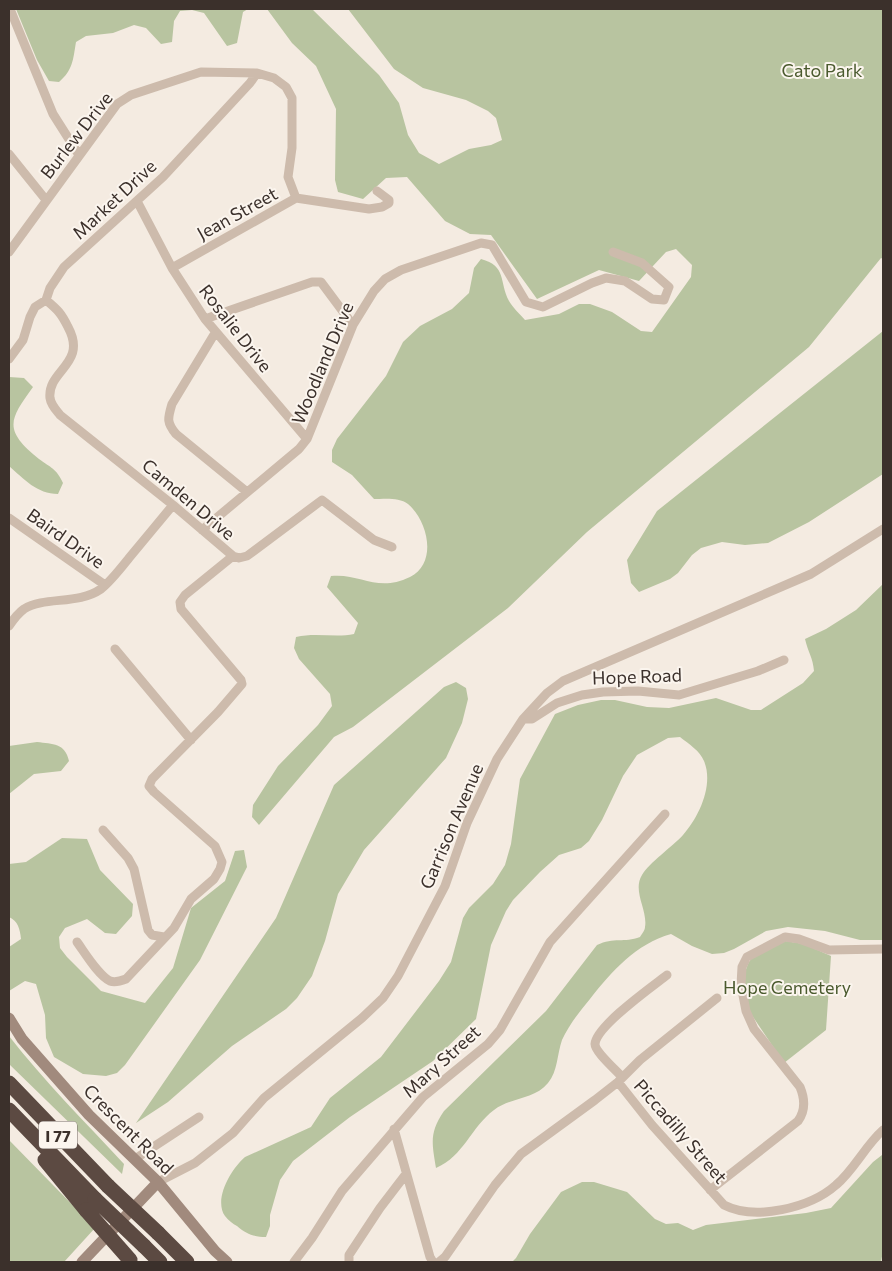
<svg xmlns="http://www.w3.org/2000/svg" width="892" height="1271" font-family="Commissioner,sans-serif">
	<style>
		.green { fill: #b8c4a0 }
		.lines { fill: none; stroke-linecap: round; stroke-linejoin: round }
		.street { stroke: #cdbbac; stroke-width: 9 }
		.secondary { stroke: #a18a7d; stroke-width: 11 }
		.highway { stroke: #5c4a42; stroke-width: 15 }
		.highway-bridge { stroke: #5c4a42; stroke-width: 15 }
		.labels { text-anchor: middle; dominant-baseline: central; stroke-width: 4; stroke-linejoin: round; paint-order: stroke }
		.shield { fill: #fbf5ee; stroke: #756b66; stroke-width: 1 }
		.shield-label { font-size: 16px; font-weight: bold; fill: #3b302b }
		.park-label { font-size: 18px; fill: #4a5a2e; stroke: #fbf5ee }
		.street-label { font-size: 18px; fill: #3b302b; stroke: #fbf5ee }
	</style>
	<rect width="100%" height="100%" fill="#f4ebe1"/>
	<path class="green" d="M16,9H248L243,12L237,43L227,46L204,13L192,10L180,11L174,21L172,42L161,44L146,28L134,25L113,33L86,36L76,42C73,60 73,70 59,82L49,81L37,60Z
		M267,9H312L379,75L399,103L408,135L419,153L439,164L469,149L491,145L502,140L496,118L488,111L466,100L423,88L394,69L348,9H883V259L881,258L809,347L587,532L508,608L353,727L334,737L259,825L252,817L253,805L278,766L318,725L332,706L330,694L299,659L294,648L296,637C316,632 335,638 354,634L358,623L327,587L331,576C361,573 377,593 410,577C438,563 428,521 408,504C399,497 384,499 374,499L352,475L332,462V450L337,439L386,376L403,342L420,326L452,309L469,293L474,268L481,259C507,266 499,282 509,301C513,308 520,314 525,320L559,314L579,304H590L612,312L641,331L652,332L691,277L692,265L676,249L666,252L639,281L599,270L537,299L491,235L470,234L445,221L407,177L386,178L363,199L338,192L335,180L336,109L316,66L292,43Z
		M883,331V474L809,522L768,543L745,545L722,542L701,548L692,555L678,573L670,579L639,592L631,583L627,560L657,511Z
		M9,377L24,378L33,387C9,420 3,430 39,459C51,468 56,468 63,483L58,494C37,494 24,479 9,466Z
		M883,584V940H860L825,931L788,927L766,931L734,949L724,953L712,954L692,946L671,934C636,944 612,971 590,999C579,1012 569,1025 562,1040C557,1054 558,1071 548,1083C534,1100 511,1097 494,1110C471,1127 464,1156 436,1168C432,1143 429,1133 444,1111L546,1011L597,945C614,937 624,943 640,937C642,934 645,930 645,927C648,910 632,891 642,875C649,863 673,846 683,835C699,817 714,785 704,761C700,751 689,744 680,737L668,738L637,755L623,776L602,820L589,841L581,848L559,855L540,872L513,900L506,911L491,945L476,1019L433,1061L350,1117L293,1161L280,1180L270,1215V1226L266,1237C254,1237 246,1234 237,1226C233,1224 228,1220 225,1216C213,1199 232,1168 245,1157L311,1127L330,1098L381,1057L439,981L451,962L463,918L469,908L493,884L505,865L511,844L520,779L555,714L578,705L601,700H615L647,707L669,708L716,698L751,710H761L803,683L814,671C813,658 808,652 805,639L826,629L856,610Z
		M456,682L466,688L468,699L462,723L446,758L364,850L338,894L325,941L312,976L297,998L286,1009L232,1046L168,1102L136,1123L276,918L334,785L444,687Z
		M37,742C53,744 65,743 69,761L61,771L34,774L9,794V746Z
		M62,838L87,839L100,870L133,904L132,916L116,934L105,933L87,919L65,928L59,937L60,948L67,957L101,991L145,1003L173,968L191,908L225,881L235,851L244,850L247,867L200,960L125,1065L117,1073L106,1076L83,1074L54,1057L46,1038L45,1015L36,984L25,981L9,991V947L21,939C20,929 18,921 9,917V864L26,862Z
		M785,941L804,944L831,956L826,1030L784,1063L749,1011L743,977L748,964L752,957Z
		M9,1036C44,1081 85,1122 124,1164L122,1174L9,1064Z
		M9,1140L95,1228L64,1262H9Z
		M882,1155H883V1251L881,1262H512L516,1258L530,1234L561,1192L582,1182H594L627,1192L655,1219L666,1224L678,1223L693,1230L706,1225L806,1213L831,1208L873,1162Z"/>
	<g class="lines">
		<path class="street" d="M10,9L53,114L79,155
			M9,154L46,200
			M137,201L172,268L205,319L307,439
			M9,252L117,104L131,95L201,72L257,73L274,78L286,87L292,98V148L288,177L296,198
			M172,268L296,198L369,209L382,207L389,203V200L377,191
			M46,300C58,310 61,313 68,327C88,364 47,370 50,398C51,405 56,410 60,415L173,505L233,556L239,558L247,556L322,500L374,540L392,547
			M205,319L312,282H321L353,325
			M215,333L172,404C168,418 166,422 176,434L247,492
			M9,359L23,340L30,317L35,307L46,300L50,288L64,267L163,177L250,83L257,73
			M9,518L105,585
			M202,530L299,449L307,439L353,325L374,291L385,279L401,270L481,243L492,245L526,302L543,307L592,283L606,278L625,281L652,299L664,300L669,287L642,263L613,252
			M9,626C13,620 17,614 24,609C45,596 78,605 101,589C111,581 121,568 129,558C144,540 158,523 173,505
			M115,649L191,740
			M523,719H532L557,703L582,695L603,692L638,691L679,695L758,671L784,660
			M103,830L128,858L134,869L148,930L152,935L164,937
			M77,942C85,953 98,975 110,981C115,983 121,981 126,979L174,928L191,899L214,879L220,869L222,862L215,846L154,792L149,786L152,779L218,712L242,684L241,680L181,609L180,602L185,595L233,556
			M622,1077C616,1070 595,1052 595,1044C596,1026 653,986 667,975
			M618,1082L652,1125L724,1205C755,1221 810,1208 836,1185C854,1170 865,1146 883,1130
			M394,1129L430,1257L433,1262
			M135,1159L199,1117
			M158,1182L195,1163L233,1133L264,1098L362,1018L383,998L398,976L445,886L467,823L497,759L523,719L547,693L563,681L811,574L883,529
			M710,1190L798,1121C806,1110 805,1099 800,1087L754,1029L746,1011L741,985L742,967L747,957L785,937L799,939L829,950L883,949
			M294,1262L312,1238L342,1191L423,1097L488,1044L500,1030L550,942L665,814
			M349,1262V1255L380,1208L406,1174
			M439,1262L445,1257L495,1185L521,1154L595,1100L618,1082L640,1060L717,998"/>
		<path class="secondary" d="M9,1018L22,1039L89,1115L158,1182L215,1251L227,1262
			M82,1262L158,1182"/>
		<path class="highway" d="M9,1083L108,1186
			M9,1110L95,1199
			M45,1160L86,1210
			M158,1233L187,1262
			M144,1246L160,1262"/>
		<path class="highway-bridge" d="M108,1186L158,1233
			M95,1199L144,1246
			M86,1210L130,1260"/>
	</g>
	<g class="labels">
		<rect class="shield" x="39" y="1121.5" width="38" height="27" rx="4"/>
		<g class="shield-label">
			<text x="58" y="1135">I 77</text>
		</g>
		<g class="park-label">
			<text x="822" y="70">Cato Park</text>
			<text x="787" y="987">Hope Cemetery</text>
		</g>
		<g class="street-label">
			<text transform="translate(76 135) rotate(-52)">Burlew Drive</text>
			<text transform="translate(114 199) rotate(-43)">Market Drive</text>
			<text transform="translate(237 213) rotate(-29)">Jean Street</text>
			<text transform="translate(236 328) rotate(52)">Rosalie Drive</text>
			<text transform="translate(322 363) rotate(-67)">Woodland Drive</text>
			<text transform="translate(189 499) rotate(40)">Camden Drive</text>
			<text transform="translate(66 538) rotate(35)">Baird Drive</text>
			<text transform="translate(637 676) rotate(-2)">Hope Road</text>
			<text transform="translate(451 826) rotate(-67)">Garrison Avenue</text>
			<text transform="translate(441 1061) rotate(-42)">Mary Street</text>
			<text transform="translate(129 1129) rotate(45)">Crescent Road</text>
			<text transform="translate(681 1131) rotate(49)">Piccadilly Street</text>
		</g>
	</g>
	<rect width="892" height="1271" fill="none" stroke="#3b302b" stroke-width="20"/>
</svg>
